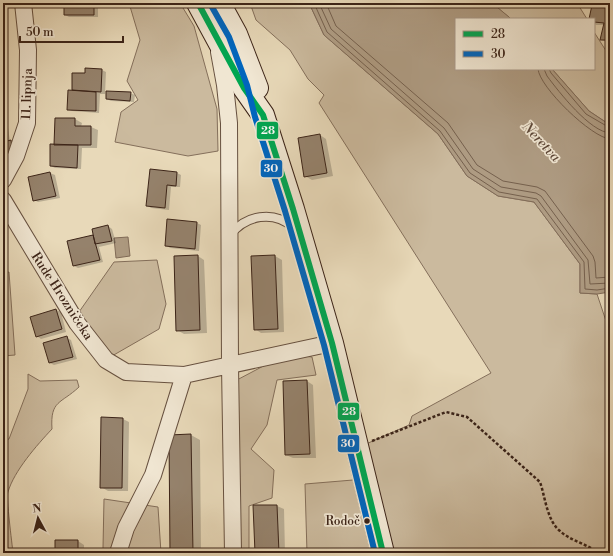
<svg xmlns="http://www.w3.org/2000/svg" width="613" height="556" font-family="'Libre Bodoni',serif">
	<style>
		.green { fill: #cbba9e; stroke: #846f5b }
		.water { fill: #ae9b82; stroke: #806b58 }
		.shadow { fill: #0003 }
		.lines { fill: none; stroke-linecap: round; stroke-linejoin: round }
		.shore { stroke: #75604d; stroke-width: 1 }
		.building { fill: #95826c; stroke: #3c2418 }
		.lane-casing { stroke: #675140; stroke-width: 10 }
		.street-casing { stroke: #675140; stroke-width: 18 }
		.secondary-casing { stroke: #3c2418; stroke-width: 24 }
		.path { stroke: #3c2418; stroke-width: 2.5; stroke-dasharray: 3 2; stroke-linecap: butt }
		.lane { stroke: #f0e6d2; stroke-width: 8 }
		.street { stroke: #f0e6d2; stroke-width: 16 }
		.secondary { stroke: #f0e6d2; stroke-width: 22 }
		.bus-1-casing { stroke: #f0e6d2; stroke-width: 9 }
		.bus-2-casing { stroke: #f0e6d2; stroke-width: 9 }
		.bus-1 { stroke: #00a651; stroke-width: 6 }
		.bus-2 { stroke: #0065bd; stroke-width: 6 }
		.bus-dot { fill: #3c2418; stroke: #f0e6d2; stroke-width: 1.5 }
		.labels { text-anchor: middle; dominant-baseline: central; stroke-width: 3.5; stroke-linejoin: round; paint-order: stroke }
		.bus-label { font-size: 12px; fill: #3c2418; stroke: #f0e6d2; text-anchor: end }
		.street-label { font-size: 13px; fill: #3c2418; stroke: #f0e6d2 }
		.water-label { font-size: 14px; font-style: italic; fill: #5e4838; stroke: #f0e6d2 }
		.line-badge { stroke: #f0e6d2; stroke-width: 1.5 }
		.badge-label { font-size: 11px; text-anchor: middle; font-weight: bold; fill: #fff }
	</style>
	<rect width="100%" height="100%" fill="#e8d9b9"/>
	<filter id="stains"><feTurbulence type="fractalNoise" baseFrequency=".005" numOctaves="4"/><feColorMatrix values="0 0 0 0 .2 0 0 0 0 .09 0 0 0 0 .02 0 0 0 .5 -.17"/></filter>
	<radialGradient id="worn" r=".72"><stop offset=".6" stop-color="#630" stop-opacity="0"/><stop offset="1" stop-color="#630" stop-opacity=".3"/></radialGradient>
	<path class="green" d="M129,3H180L194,26L217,109L218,151L188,156L115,142L121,112L138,100L127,81L140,40Z
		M250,3H309L324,35L438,134L467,176L498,196L534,202L580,264V293L597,294L610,333V553H307L305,484L365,479L357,448L409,425L412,416L491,373L319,103L324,95L308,79L290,50L256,20Z
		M492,3H577L587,19H511Z
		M594,32L610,57V125L589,111L552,69H594Z
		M157,260L166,304L159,329L112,356L79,312L114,262Z
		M9,272L15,355L3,356V273Z
		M296,355L312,357L316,375L277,380L267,425L251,449L274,470L272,498L249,506V553H238L235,381L271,362Z
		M28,374L40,381L77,380L79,387C61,404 50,400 52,429C37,445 14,471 8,492C6,498 12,543 13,553H3V441L9,439L28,389Z
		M104,499L158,507L161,553H106L103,548Z"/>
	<path class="water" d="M309,3H492L509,17L511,19H456V69H552L589,111L610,125V292L597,294L580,293V264L534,202L498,196L467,176L438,134L324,35Z
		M128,237L130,256L116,258L114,238Z"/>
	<path class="shadow" d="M65,3H98V17H69L65,15Z
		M581,3H610V43L601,40L604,25H596L594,23V19H591L593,8H587Z
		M102,70L106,72L105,94H100L99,113L72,111L68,109L73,91V74H86Z
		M130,93L135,95L134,102L111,101L107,99Z
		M3,118L7,120L10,142L15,144L17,157L3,159Z
		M56,119H75L82,123L81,127H91L98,130L97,148H82L81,169L55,168L51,166L55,145Z
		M320,135L326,139L333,176L312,180L305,176Z
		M50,173L55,175L60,198L38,202L34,200L29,178Z
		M177,173L181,175L180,187H171L169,210L151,208L147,205Z
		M168,220L197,223L201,225L199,251L170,248L166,245Z
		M108,226L112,229L116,243L99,247L103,262L78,268L74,266L68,242L94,235Z
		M198,256L204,260L207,333L184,334L177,330Z
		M275,256L282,260L284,332L261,333L255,329L252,257Z
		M56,310L61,312L66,332L41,339L37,336L31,317Z
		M67,338L71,340L77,359L54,365L50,363L45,344Z
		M307,381L313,385L316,458H293L286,455Z
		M123,419L129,422L128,491H108L101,487Z
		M191,435L200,440L201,553H171L170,436Z
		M254,506H277L284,509L285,553H256Z
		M78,541L84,545V553H56Z"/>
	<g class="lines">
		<path class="shore" d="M314,3L327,32L440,131L470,173L499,192L537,199L584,262L585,289L597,290L610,288
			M319,3L331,29L444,128L473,169L501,187L536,193L541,196L588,260L590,284L610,283
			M326,3L336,26L448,123L477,165L503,181L537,187L545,191L593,256L595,262L596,278L610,277
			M538,69C539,87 592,138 610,139
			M544,69L547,76C559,92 590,132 610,133
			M549,69L551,73L586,114L610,128"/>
	</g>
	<path class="building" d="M64,3H94V15H64Z
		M579,3H610V40H600L604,23L594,22V19H589L592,5H579Z
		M85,68L102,69L101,92L72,90V73H85Z
		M68,90L96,92V111L67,110Z
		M106,91L131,92L130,101L106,99Z
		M3,117L6,141L3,142Z
		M55,118H75V126H91V145H54Z
		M320,134L327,173L304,177L298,138Z
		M11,140L13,155L3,156V142Z
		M50,144L78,145L77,168L50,166Z
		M150,169L177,172L176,186L167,185L165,208L146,206Z
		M50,172L56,196L33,201L28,177Z
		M167,219L197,222L195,249L165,246Z
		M108,225L112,241L95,244L92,229Z
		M93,235L100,260L73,266L67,241Z
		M198,255L200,330L176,331L174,256Z
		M275,255L278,329L254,330L251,256Z
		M56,309L62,329L36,337L30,317Z
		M67,336L73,357L49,363L43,343Z
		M307,380L310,454L285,455L283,381Z
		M101,417L123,418L122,488H100Z
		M191,434L193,553H170L169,435Z
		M253,505H277L279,553H255Z
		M55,540H78V553H55Z"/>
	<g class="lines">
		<g class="lane-casing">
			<path id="lane" d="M230,235C246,215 273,210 293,227"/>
		</g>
		<g class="street-casing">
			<path id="street" d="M219,52L225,85L229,123L230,366L233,553
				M3,180L16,156L27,123L28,50L23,3
				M3,200L77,323L106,360L126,372L184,375L332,343
				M118,553L126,528L153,475L184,375"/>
		</g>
		<g class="secondary-casing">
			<path id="secondary" d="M198,3L244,88L263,115L293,209L332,343L383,553
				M219,3L236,34L257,88"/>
		</g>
		<path class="path" d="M372,441L446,412L467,417L540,482C545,496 547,521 560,531C571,541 587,544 599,553"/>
		<use href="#lane" class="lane"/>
		<use href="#street" class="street"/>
		<use href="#secondary" class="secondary"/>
		<g class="bus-1-casing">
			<path id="bus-1" d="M198,3L244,88L263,115L293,209L332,343L383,553"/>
		</g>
		<g class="bus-2-casing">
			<path id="bus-2" d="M212,7L229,37L247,85L255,117L285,211L324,345L375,553"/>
		</g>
		<use href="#bus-1" class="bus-1"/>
		<use href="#bus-2" class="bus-2"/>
	</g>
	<circle class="bus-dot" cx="367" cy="521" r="3.5"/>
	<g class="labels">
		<g class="bus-label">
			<text x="360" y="521">Rodoč</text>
		</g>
		<g class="street-label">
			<text transform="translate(27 94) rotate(-88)">11. lipnja</text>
			<text transform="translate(62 296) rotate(57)">Rude Hrozničeka</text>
		</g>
		<g class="water-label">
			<text transform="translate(541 142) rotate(47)">Neretva</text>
		</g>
	</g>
	<g class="line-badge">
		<rect x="256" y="121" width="23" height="19" rx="4" fill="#00a651"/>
		<rect x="260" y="159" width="23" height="19" rx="4" fill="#0065bd"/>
		<rect x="337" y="402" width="23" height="19" rx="4" fill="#00a651"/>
		<rect x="337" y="434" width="23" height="19" rx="4" fill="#0065bd"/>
	</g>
	<g class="badge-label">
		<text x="268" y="134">28</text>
		<text x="271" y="172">30</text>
		<text x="349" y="415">28</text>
		<text x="348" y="447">30</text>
	</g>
	<rect width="613" height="556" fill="none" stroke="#e8d9b9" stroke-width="16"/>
	<rect x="4" y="4" width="605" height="548" fill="none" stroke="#3c2418" stroke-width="2"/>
	<rect x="8" y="8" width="597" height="540" fill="none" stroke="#3c2418"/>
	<rect x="455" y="18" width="140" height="52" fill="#f0e6d2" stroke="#a89888"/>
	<rect x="463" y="31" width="20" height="6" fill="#00a651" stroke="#a89888"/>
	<text x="491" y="38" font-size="12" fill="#3c2418">28</text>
	<rect x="463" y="51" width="20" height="6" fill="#0065bd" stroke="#a89888"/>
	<text x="491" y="58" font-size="12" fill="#3c2418">30</text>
	<g transform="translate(38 518) rotate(353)" stroke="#f0e6d2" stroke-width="3" paint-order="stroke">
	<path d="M0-3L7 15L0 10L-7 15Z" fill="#3c2418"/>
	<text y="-6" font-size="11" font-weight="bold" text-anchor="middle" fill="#3c2418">N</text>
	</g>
	<path d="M20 36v6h103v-6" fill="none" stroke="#3c2418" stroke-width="2"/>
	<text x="26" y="36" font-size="12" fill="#3c2418" stroke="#f0e6d2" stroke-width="3" paint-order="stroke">50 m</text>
	<rect width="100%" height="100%" filter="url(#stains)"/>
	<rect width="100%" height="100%" fill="url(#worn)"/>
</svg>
